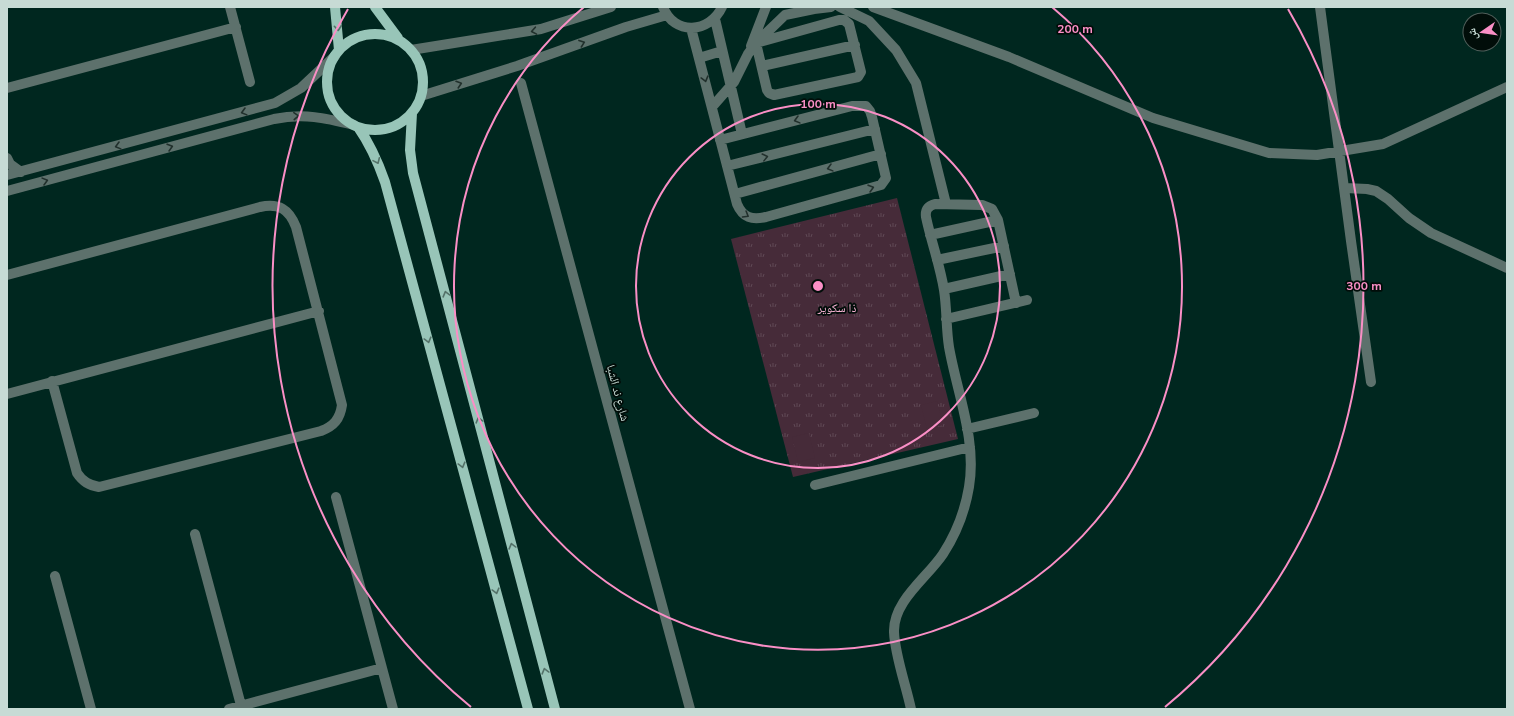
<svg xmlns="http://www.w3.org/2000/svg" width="1514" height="716" font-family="'Nunito Sans','Noto Naskh Arabic',sans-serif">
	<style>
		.grass { fill: url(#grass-tufts) }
		.pitch { fill: #462b39 }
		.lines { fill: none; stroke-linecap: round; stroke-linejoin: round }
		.minor { stroke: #5d716c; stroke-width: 10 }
		.major { stroke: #98c5b8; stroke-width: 10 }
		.oneway { stroke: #547269 }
		.oneway2 { stroke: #21302c }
		.ring { fill: none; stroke: #fa8fc6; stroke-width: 2 }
		.labels { text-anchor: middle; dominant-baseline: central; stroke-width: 3.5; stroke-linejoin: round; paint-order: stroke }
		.park-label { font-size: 12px; fill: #f5b1d2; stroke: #010d09 }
		.street-label { font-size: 12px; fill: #c7dbd5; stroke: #010d09 }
		.centre { fill: #fa8fc6; stroke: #010d09; stroke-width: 2 }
		.ring-label { font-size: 12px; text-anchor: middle; font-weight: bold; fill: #fa8fc6; stroke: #010d09; stroke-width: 3.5; stroke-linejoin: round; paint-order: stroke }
	</style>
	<defs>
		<pattern id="grass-tufts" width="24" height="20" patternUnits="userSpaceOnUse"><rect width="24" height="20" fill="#462b39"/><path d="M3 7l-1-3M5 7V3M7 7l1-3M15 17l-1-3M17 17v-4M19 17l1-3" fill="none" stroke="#5f4955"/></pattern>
	</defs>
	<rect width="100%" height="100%" fill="#00271f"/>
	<path class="grass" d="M897,198L958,439L793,477L731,239Z"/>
	<path class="pitch" d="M937,401L943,425L927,429L921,405Z
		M809,433L815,458L798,462L792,437Z"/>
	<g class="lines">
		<path class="minor" d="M230,7L250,82
			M663,7C674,36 710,33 722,7
			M840,7L869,21L896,50L916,83L946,204
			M873,7L1009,57L1153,118L1269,153L1317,155L1383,144L1507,87
			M1320,7L1351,241L1371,382
			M715,19L742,134
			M691,28L737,204C743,218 752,220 766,217L881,185L886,178L872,117L870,111L866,106H852L720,140
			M751,46L766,7
			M411,50L541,29L611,7
			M699,58L722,51
			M762,66L855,45
			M521,83L690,709
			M7,88L236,27
			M421,96L517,66L626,27L667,15
			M712,107L734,82L748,54L756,43L839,20H844L849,24L861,72L858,77L774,95L769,93L767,90L756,43L785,15L814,9L831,7
			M7,158L10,164L21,172
			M727,166L875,129
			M7,175L275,103L301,88L335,56
			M1345,188L1367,189L1376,191L1388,199L1409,218L1431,233L1507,268
			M7,191L274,119C304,113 325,118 354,125
			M735,194L881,154
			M930,235L998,220
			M937,260L1004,246
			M7,275L260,207C279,203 289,209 296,227L342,405C340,419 334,426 321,431L99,487C89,485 83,482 77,473L52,381
			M944,289L1010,274
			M946,319L1027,300
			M7,394L319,311
			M967,429L1034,413
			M815,485L970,447
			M336,497L393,709
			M195,534L242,709
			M55,576L91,709
			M229,709L382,668
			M911,709C906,685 895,656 894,632C893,601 927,578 943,554C956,534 965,511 969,487C977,440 957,393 949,347C946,328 947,309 944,290C940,265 931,241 926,217C925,210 928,206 935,204L982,205L992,209L998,220L1016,303"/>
		<path class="major" d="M335,7L339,50
			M375,7L398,38
			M327 82a48 48 0 1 1 96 0a48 48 0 1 1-96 0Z
			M412,113L410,150L413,173L555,709
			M358,127C370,144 378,162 385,182L528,709"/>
	</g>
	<defs><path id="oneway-chevron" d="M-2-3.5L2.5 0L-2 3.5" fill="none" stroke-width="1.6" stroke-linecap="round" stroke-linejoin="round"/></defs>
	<g class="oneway">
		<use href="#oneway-chevron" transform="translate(338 28) rotate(85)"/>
		<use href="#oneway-chevron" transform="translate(377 161) rotate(66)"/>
		<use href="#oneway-chevron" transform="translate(446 294) rotate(-105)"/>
		<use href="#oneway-chevron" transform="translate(428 340) rotate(75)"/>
		<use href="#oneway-chevron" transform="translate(479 420) rotate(-105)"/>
		<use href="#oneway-chevron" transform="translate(462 465) rotate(75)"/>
		<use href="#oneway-chevron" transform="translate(512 546) rotate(-105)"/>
		<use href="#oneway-chevron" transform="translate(496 591) rotate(75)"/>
		<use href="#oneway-chevron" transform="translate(545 671) rotate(-105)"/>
	</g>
	<g class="oneway2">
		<use href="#oneway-chevron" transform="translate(534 31) rotate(170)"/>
		<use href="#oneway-chevron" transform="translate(582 43) rotate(-20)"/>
		<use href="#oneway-chevron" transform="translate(705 79) rotate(75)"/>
		<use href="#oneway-chevron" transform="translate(459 84) rotate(-18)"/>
		<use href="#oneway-chevron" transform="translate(244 112) rotate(165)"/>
		<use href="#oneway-chevron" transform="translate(296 116) rotate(-3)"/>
		<use href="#oneway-chevron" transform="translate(797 120) rotate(165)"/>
		<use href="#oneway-chevron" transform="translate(118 146) rotate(165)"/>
		<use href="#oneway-chevron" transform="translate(170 147) rotate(-16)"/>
		<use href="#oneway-chevron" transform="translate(765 157) rotate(-14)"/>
		<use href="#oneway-chevron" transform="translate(830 168) rotate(165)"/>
		<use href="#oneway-chevron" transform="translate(45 181) rotate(-15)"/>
		<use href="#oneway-chevron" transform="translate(871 188) rotate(-16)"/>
		<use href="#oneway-chevron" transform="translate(746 215) rotate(31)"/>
	</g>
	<g class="ring">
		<circle cx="818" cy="286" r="182"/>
		<path d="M1052 7A364 364 0 1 1 584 7"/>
		<path d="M471 707A546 546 0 0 1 348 9M1288 9A546 546 0 0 1 1165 707"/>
	</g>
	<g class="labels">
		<g class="park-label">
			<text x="837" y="308">ذا سكوير</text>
		</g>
		<g class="street-label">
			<text transform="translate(618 393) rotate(75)">شارع ند الشبا</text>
		</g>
	</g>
	<circle cx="818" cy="286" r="6" class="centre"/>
	<g class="ring-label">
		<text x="1075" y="33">200 m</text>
		<text x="818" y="108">100 m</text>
		<text x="1364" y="290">300 m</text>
	</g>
	<rect width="1514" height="716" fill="none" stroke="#c7dbd5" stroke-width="16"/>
	<g transform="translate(1482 32) rotate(257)"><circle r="19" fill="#010d09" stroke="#505f5b"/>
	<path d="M0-3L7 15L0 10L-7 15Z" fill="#fa8fc6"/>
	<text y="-6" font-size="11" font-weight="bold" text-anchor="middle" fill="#c7dbd5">ش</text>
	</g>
</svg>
